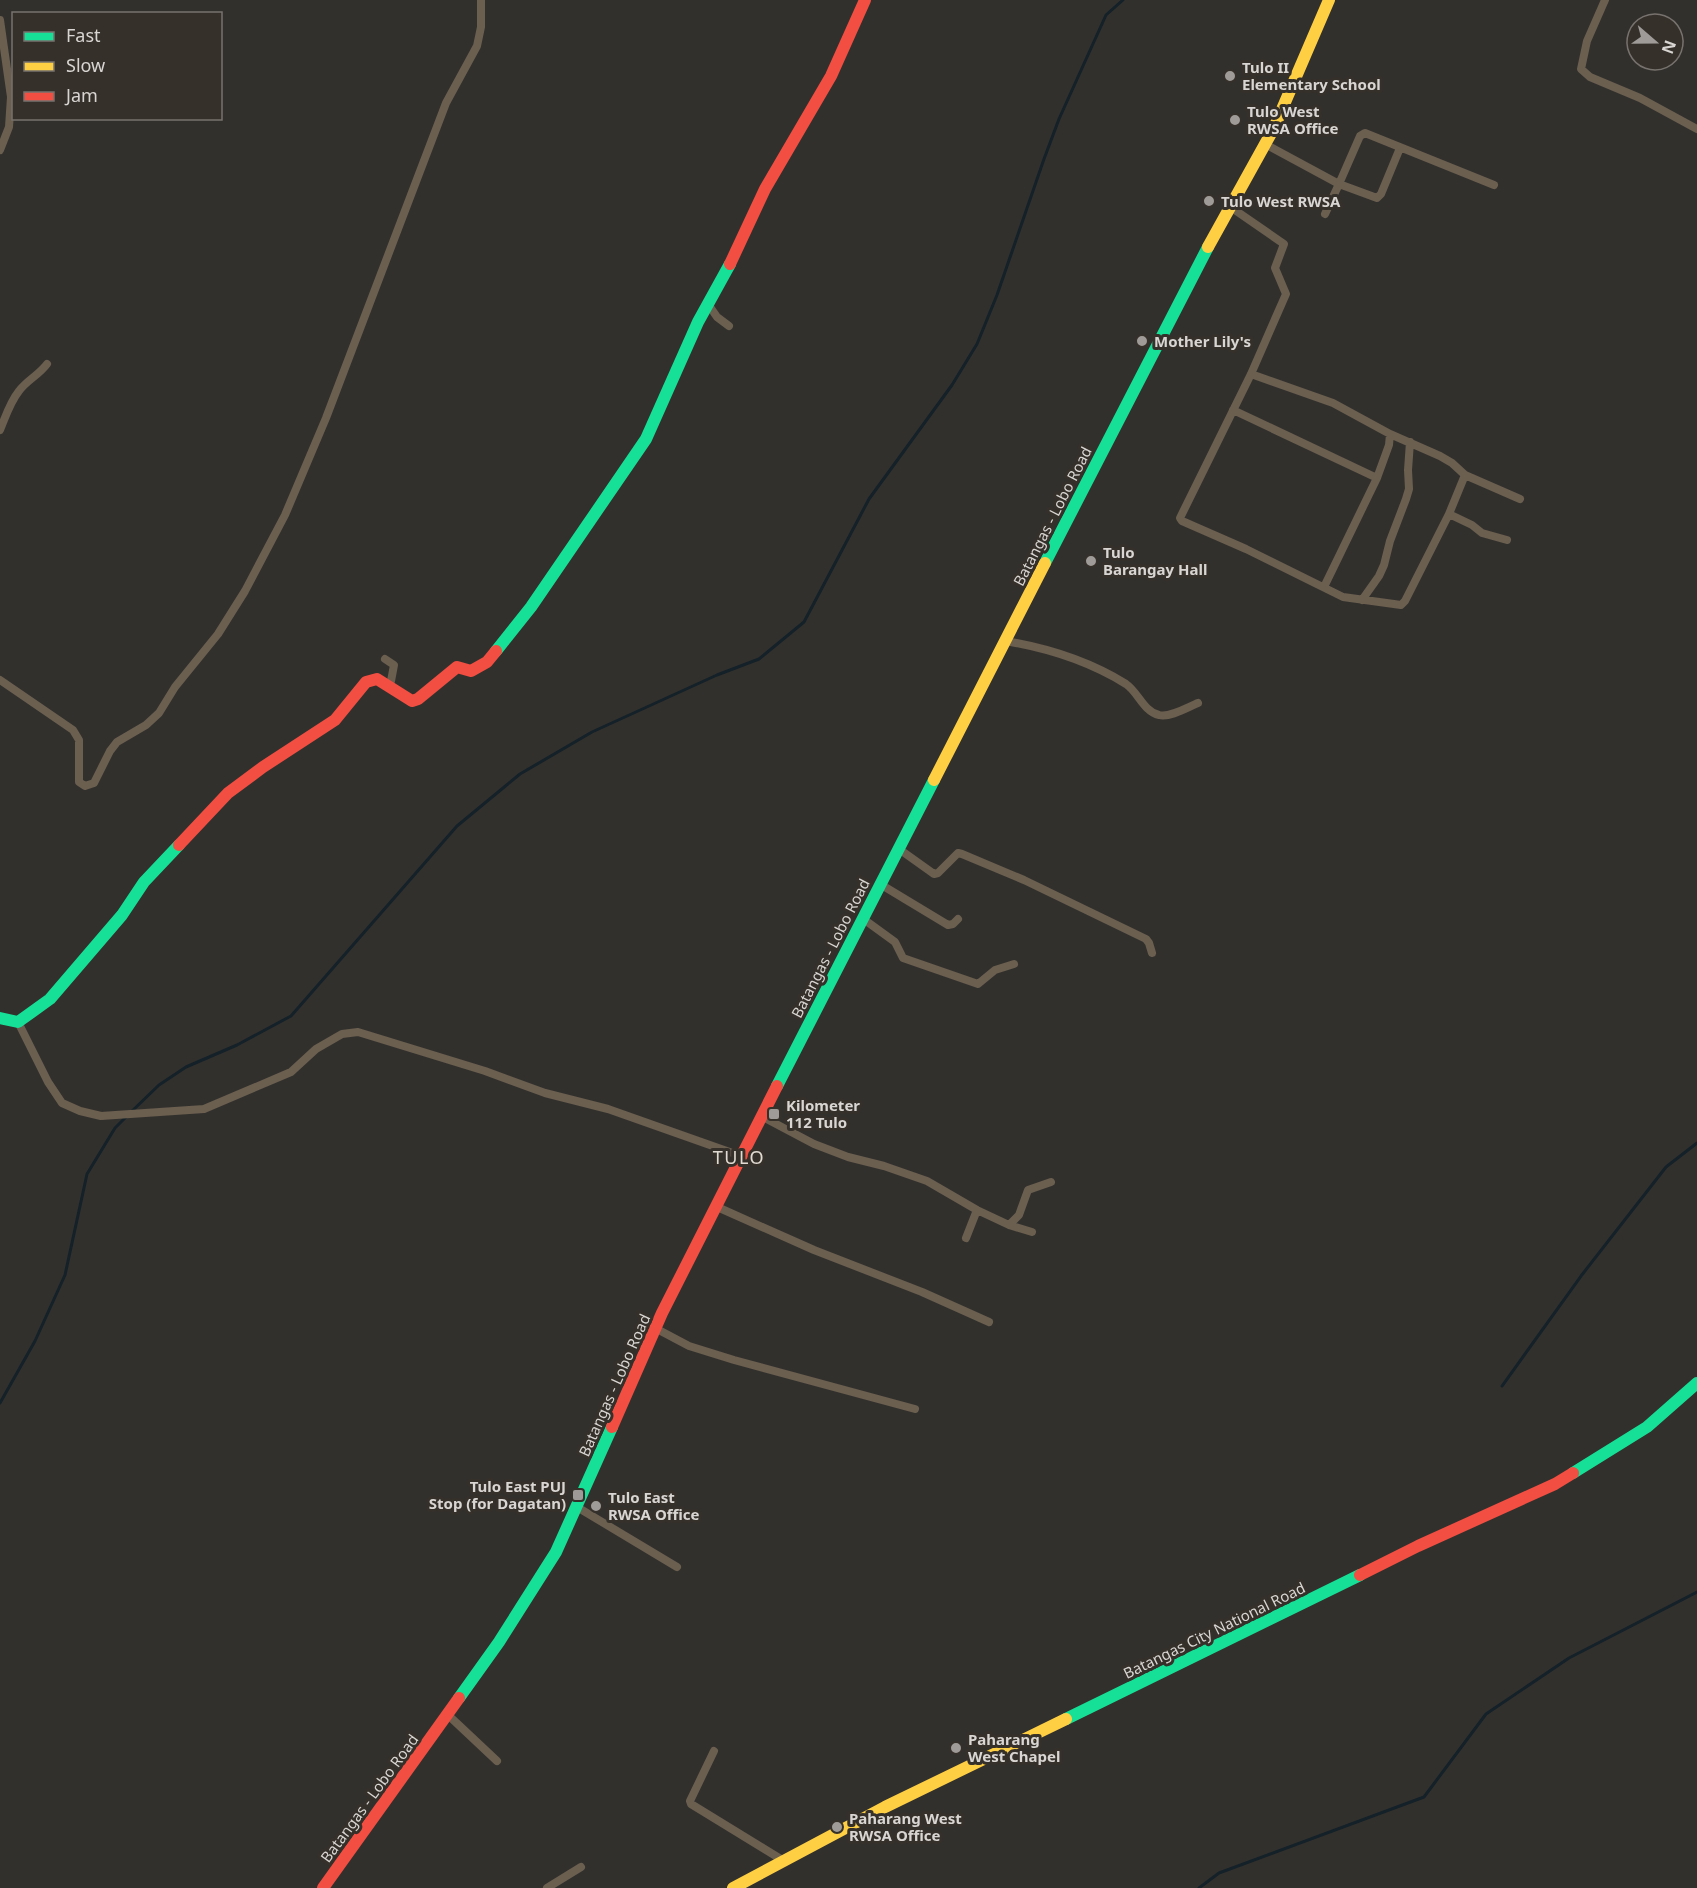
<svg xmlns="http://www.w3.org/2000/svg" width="1697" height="1888" font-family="'Noto Sans',sans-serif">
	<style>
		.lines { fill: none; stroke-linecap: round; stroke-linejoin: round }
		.stream { stroke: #142128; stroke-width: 3 }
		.street { stroke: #6b5f50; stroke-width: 8 }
		.fast { stroke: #16e098; stroke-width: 12 }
		.slow { stroke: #ffcf43; stroke-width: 12 }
		.jam { stroke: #f24e42; stroke-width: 12 }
		.poi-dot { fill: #9f9b98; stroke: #35302a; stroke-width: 2 }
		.labels { text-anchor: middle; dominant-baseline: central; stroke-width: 6; stroke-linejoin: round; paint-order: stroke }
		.poi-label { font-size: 15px; font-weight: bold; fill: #d9d5d2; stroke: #35302a; text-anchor: start }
		.street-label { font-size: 15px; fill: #d9d5d2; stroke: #35302a }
		.quarter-label { font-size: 18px; letter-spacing: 1.5px; fill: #e1dad3; stroke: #35302a }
	</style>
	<rect width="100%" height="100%" fill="#32302d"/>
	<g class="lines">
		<path class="stream" d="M131,1112L159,1085L186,1067L237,1045L291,1016L457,826L520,774L592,732L717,675L759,659L804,622L869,499L952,385L977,344L997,295L1044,159L1059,119L1106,15L1123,0
			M1502,1386L1581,1276L1666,1167L1697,1143
			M0,1403L35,1341L65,1275L87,1174L115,1128L126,1117
			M1199,1888L1219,1873L1424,1797L1486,1714L1569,1658L1697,1592"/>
		<path class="street" d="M1605,0L1587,41L1581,69L1590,77L1640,98L1697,129
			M0,20L11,97L9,127L0,150
			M1265,144L1339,184L1360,136L1365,133L1494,185
			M1229,206L1284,244L1275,268L1286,294L1251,374L1180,518L1182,521L1246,549L1343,597L1401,605L1405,601L1449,514L1465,475
			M1325,214L1339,184L1377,198L1381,194L1400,148
			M708,304L717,317L729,326
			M1251,374L1333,403L1390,434
			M1233,410L1377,478
			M0,430C5,418 10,402 19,391C27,380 39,375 47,364
			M1449,514L1472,525L1482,533L1507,540
			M1324,587L1377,478L1389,445L1390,434L1440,456L1452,463L1465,475L1520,499
			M1362,600L1379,576L1384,565L1390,541L1406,499L1409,489L1408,470L1410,442
			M1005,641C1048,648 1089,661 1126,684C1138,692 1144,712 1159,715C1170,718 1188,707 1198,703
			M385,659L394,665L391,681L388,686
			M0,680L73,730L79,740V782L85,786L94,783L110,751L117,742L146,725L159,713L175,687L218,634L245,591L285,515L326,418L446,103L477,46L481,27V0
			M899,849L934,874L938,873L958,853L962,854L1024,880L1146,939L1149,943L1152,953
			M880,884L948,925L953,924L958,919
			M862,918L895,942L903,958L978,984L995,970L1014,964
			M18,1022L48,1082L62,1103L80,1111L101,1116L204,1109L291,1072L316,1049L342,1034L358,1032L485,1071L545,1093L608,1109L741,1156
			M761,1116L814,1144L848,1157L884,1166L927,1181L977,1210L1009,1225L1032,1232
			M715,1206L814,1250L922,1292L989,1322
			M1009,1225L1019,1215L1028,1190L1051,1182
			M966,1238L977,1210
			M655,1328L689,1346L734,1360L915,1409
			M577,1507L677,1567
			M447,1714L497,1761
			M714,1751L690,1801L691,1804L784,1861
			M547,1888L581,1867"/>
		<path class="fast" d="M1045,563L1208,247
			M496,651L531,607L646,439L698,322L730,264
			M0,1018L18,1022L50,999L122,915L144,882L179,845
			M777,1086L934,780
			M1573,1473L1647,1427L1697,1383
			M459,1698L499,1642L556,1552L612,1427
			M1066,1719L1360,1575"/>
		<path class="slow" d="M1208,247L1274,128L1329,0
			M934,780L1045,563
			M733,1888L885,1807L1066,1719"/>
		<path class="jam" d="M730,264L765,189L831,76L865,0
			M179,845L228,793L263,767L335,720L366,682L377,679L412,701L418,699L457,667L471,671L487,662L496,651
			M612,1427L662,1313L777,1086
			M1360,1575L1418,1546L1555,1484L1573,1473
			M323,1888L459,1698"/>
	</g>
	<g class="poi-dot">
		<circle cx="1230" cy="76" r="6"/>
		<circle cx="1235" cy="120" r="6"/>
		<circle cx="1209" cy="201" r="6"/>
		<circle cx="1142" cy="341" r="6"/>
		<circle cx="1091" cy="561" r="6"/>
		<rect x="768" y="1108" width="12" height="12" rx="3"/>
		<rect x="572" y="1489" width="12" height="12" rx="3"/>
		<circle cx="596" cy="1506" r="6"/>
		<circle cx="956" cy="1748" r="6"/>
		<circle cx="837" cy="1827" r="6"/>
	</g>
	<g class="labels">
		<g class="poi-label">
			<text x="1242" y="67">Tulo II<tspan x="1242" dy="17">Elementary School</tspan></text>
			<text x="1247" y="111">Tulo West<tspan x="1247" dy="17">RWSA Office</tspan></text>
			<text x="1221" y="201">Tulo West RWSA</text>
			<text x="1154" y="341">Mother Lily's</text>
			<text x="1103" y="552">Tulo<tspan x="1103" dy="17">Barangay Hall</tspan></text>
			<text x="786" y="1105">Kilometer<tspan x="786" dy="17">112 Tulo</tspan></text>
			<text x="566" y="1486" text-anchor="end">Tulo East PUJ<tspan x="566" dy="17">Stop (for Dagatan)</tspan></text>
			<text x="608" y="1497">Tulo East<tspan x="608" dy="17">RWSA Office</tspan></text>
			<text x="968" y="1739">Paharang<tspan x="968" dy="17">West Chapel</tspan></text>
			<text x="849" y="1818">Paharang West<tspan x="849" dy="17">RWSA Office</tspan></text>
		</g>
		<g class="street-label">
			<text transform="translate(1052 516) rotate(-63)">Batangas - Lobo Road</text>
			<text transform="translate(830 948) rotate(-63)">Batangas - Lobo Road</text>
			<text transform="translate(614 1385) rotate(-66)">Batangas - Lobo Road</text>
			<text transform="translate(1214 1630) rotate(-26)">Batangas City National Road</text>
			<text transform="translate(369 1798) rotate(-54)">Batangas - Lobo Road</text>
		</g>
		<g class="quarter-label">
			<text x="739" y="1157">TULO</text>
		</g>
	</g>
	<rect x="12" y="12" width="210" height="108" fill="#35302a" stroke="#77726d" stroke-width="1.5"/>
	<rect x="24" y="32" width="30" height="9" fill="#16e098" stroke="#77726d" stroke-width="1.5"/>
	<text x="66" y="42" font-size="18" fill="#d9d5d2">Fast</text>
	<rect x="24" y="62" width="30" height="9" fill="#ffcf43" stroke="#77726d" stroke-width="1.5"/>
	<text x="66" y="72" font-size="18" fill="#d9d5d2">Slow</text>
	<rect x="24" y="92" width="30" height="9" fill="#f24e42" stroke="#77726d" stroke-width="1.5"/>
	<text x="66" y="102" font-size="18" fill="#d9d5d2">Jam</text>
	<g transform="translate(1655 42) rotate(110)"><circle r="28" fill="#35302a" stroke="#77726d" stroke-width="1.5"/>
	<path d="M0-4.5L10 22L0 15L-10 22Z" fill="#9f9b98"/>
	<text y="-9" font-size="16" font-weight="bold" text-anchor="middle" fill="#d9d5d2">N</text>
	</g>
</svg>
